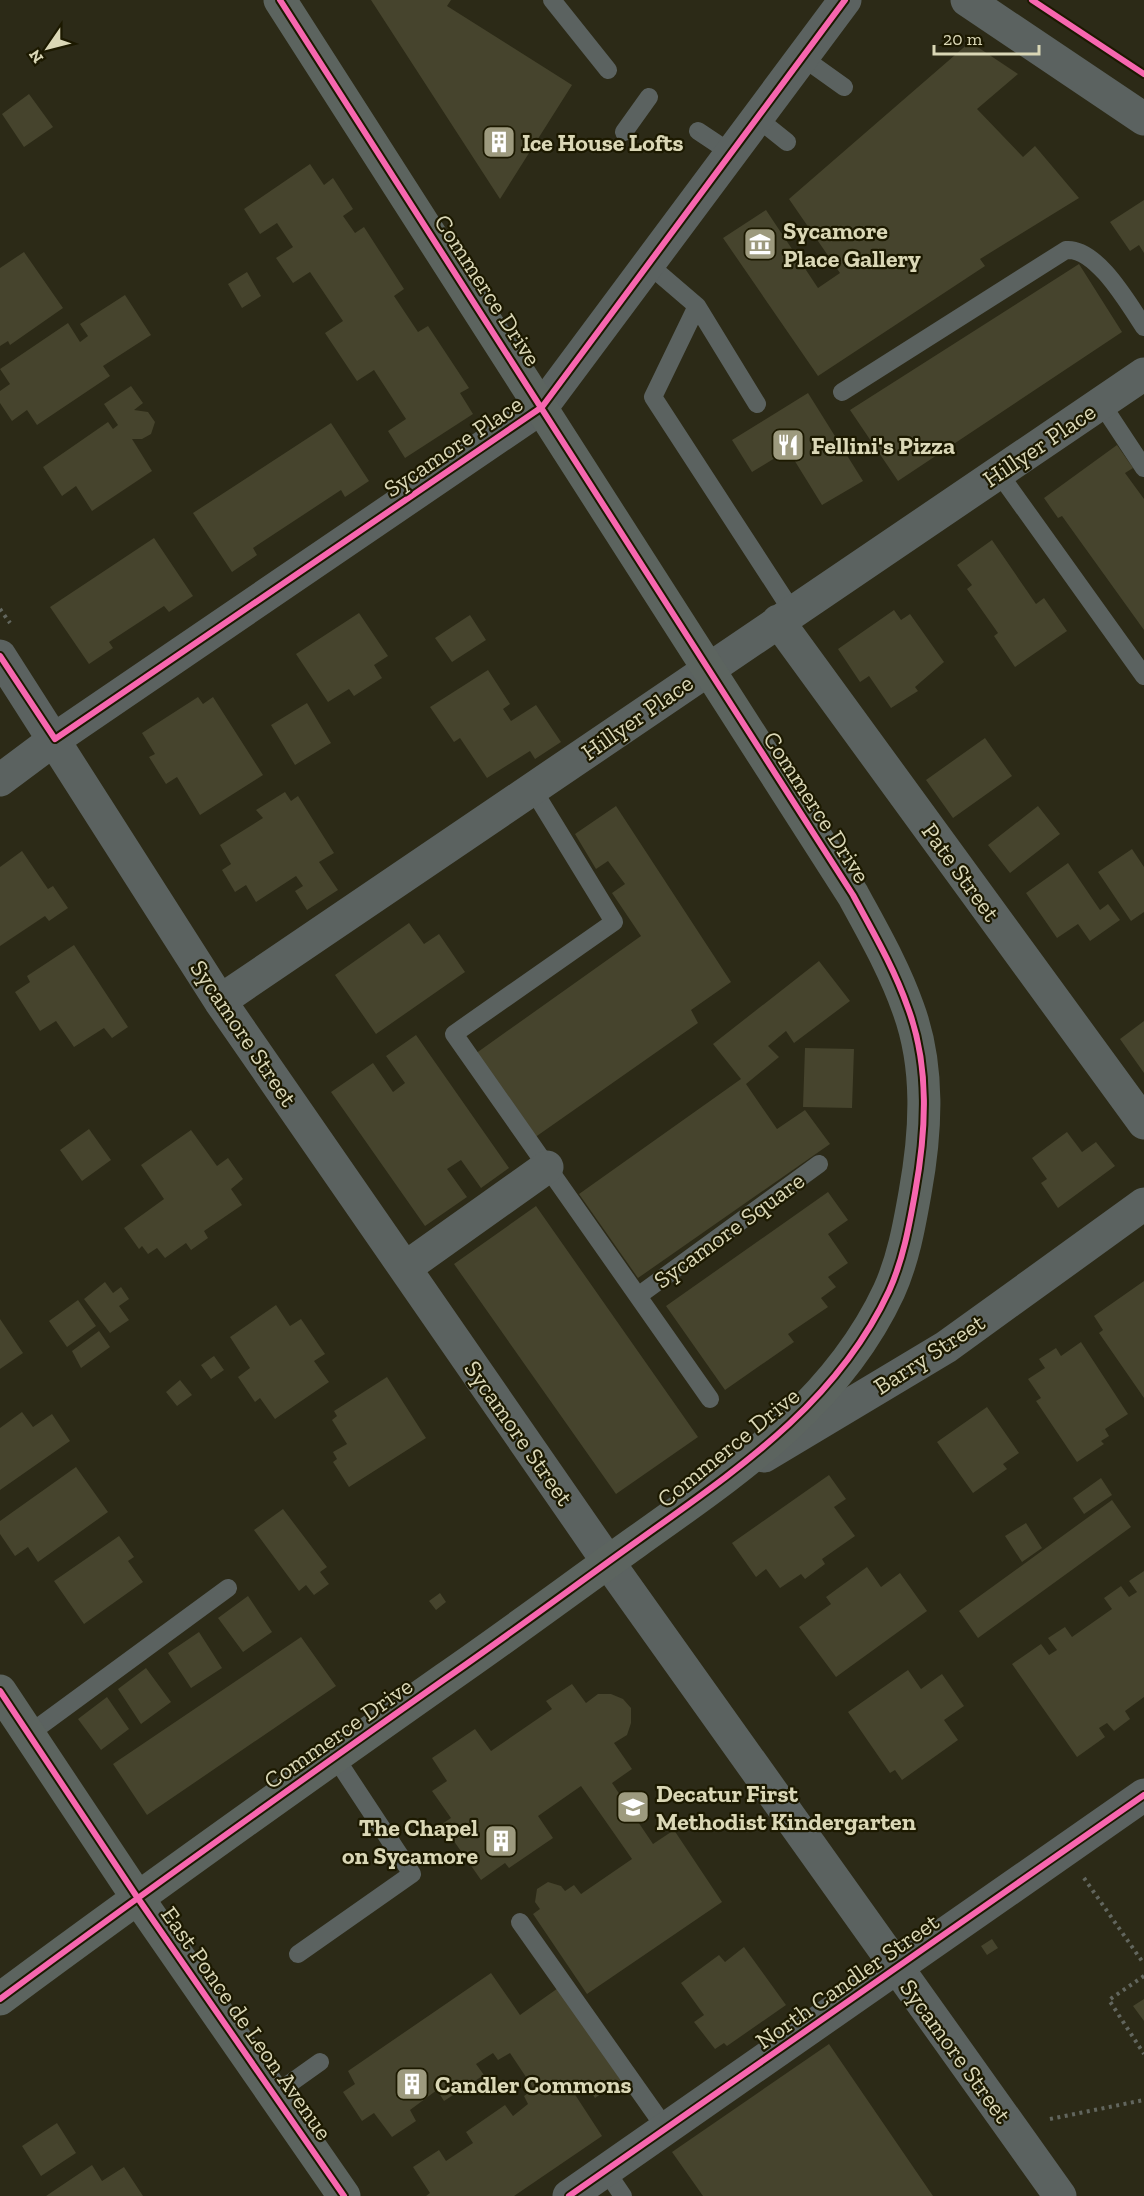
<svg xmlns="http://www.w3.org/2000/svg" width="1144" height="2196" font-family="'Zilla Slab',serif">
	<style>
		.building { fill: #46442d }
		.lines { fill: none; stroke-linecap: round; stroke-linejoin: round }
		.path { stroke: #62665e; stroke-width: 4; stroke-dasharray: 3 4.5; stroke-linecap: butt }
		.service { stroke: #5b6260; stroke-width: 18 }
		.minor { stroke: #5b6260; stroke-width: 33 }
		.secondary { stroke: #5c645f; stroke-width: 33 }
		.cycleway-casing { stroke: #1c1900; stroke-width: 10 }
		.cycleway { stroke: #f766af; stroke-width: 6 }
		.labels { text-anchor: middle; dominant-baseline: central; stroke-width: 4.5; stroke-linejoin: round; paint-order: stroke }
		.poi-label { font-size: 24px; font-weight: bold; fill: #dad7b6; stroke: #1c1900; text-anchor: start }
		.street-label { font-size: 24px; fill: #dad7b6; stroke: #1c1900 }
	</style>
	<rect width="100%" height="100%" fill="#2c2a17"/>
	<path class="building" d="M371,0H451L447,6L572,85L500,199Z
		M970,42L1018,74L977,109L1023,157L1035,146L1079,198L980,259L985,266L818,376L723,238L766,210L818,288L840,273L789,199Z
		M29,94L53,127L24,147L2,114Z
		M310,164L324,185L333,178L353,209L343,216L355,233L364,227L404,289L394,296L418,332L428,326L469,388L460,393L473,414L405,458L388,431L406,419L374,370L357,381L325,333L343,321L310,272L293,283L276,258L293,247L277,223L260,234L244,209Z
		M1144,200V253L1139,245L1130,251L1110,222Z
		M24,252L63,308L10,345L8,341L0,346V268Z
		M1079,264L1122,332L898,481L850,410Z
		M247,272L261,296L242,308L228,284Z
		M125,295L151,335L103,366L110,376L37,425L27,410L12,421L0,403V391L10,384L0,369L68,323L80,342L88,336L80,324Z
		M131,386L143,403L134,410L148,412L155,422L151,434L142,439H132L152,471L92,511L76,486L62,496L43,467L108,422L113,429L118,425L104,404Z
		M808,393L863,481L822,505L788,450L752,472L732,440Z
		M331,423L369,481L345,497L341,490L253,548L257,555L232,572L193,513Z
		M1117,445L1133,468L1125,473L1144,499V630L1062,516L1058,518L1044,498Z
		M154,538L193,596L169,612L164,606L109,642L113,648L89,664L50,607Z
		M992,540L1036,604L1044,598L1067,631L1015,667L994,636L998,633L967,589L972,585L957,565Z
		M894,610L901,620L910,614L944,662L915,687L918,691L891,708L869,676L860,682L838,649Z
		M359,613L388,656L374,665L382,678L354,696L349,689L328,702L296,654Z
		M470,615L486,640L452,662L435,638Z
		M488,670L510,704L503,709L511,721L536,705L561,742L535,759L530,751L487,778L460,738L454,742L430,707Z
		M198,697L203,704L213,697L263,775L200,815L177,777L166,784L149,757L155,754L142,733Z
		M307,703L331,743L295,765L271,725Z
		M985,738L1012,776L953,818L926,780Z
		M285,792L291,801L298,796L334,853L319,862L338,890L307,910L295,891L303,886L296,876L256,902L246,885L235,892L222,870L231,864L220,845L263,818L256,810Z
		M616,806L731,982L691,1010L698,1023L534,1138L475,1054L641,936L612,893L625,884L608,861L596,869L575,834Z
		M1038,806L1060,834L1010,873L988,845Z
		M1132,849L1144,867V912L1131,921L1098,872Z
		M22,851L48,889L53,886L68,908L49,921L45,916L0,946V867Z
		M1068,863L1100,910L1108,904L1120,920L1090,941L1078,924L1057,938L1026,893Z
		M409,923L424,944L439,934L465,972L376,1034L335,975Z
		M74,945L128,1027L112,1038L104,1028L74,1047L56,1021L40,1031L15,992L30,982L27,976Z
		M819,961L850,1001L794,1043L786,1031L768,1046L779,1057L746,1084L777,1129L805,1110L830,1144L638,1278L579,1194L741,1079L713,1044Z
		M1144,1021V1073L1120,1039Z
		M416,1035L509,1168L481,1188L461,1160L447,1169L467,1197L425,1226L331,1092L373,1063L393,1092L405,1083L386,1056Z
		M805,1048L854,1049L852,1108L803,1107Z
		M89,1129L111,1160L82,1181L60,1150Z
		M191,1130L217,1166L228,1158L243,1179L231,1189L242,1205L204,1231L208,1238L191,1250L186,1243L165,1258L157,1248L148,1254L142,1246L139,1249L124,1228L164,1199L141,1165Z
		M1067,1132L1082,1152L1096,1142L1115,1166L1058,1208L1041,1183L1047,1179L1032,1158Z
		M828,1192L848,1220L828,1234L848,1263L828,1277L836,1287L821,1298L828,1307L788,1334L794,1342L725,1390L666,1306Z
		M536,1206L698,1437L616,1494L454,1264Z
		M1144,1281V1398L1099,1333L1103,1330L1094,1316Z
		M105,1282L113,1293L121,1287L129,1299L119,1306L129,1320L110,1333L84,1299Z
		M78,1300L96,1326L67,1347L49,1321Z
		M276,1305L290,1326L301,1319L325,1354L314,1361L329,1382L275,1419L260,1398L255,1402L238,1377L250,1368L230,1337Z
		M0,1319L23,1353L0,1369Z
		M99,1331L110,1347L81,1368L72,1351Z
		M1081,1342L1128,1414L1105,1429L1109,1436L1101,1441L1104,1444L1077,1462L1036,1401L1041,1398L1028,1379L1045,1368L1039,1359L1056,1348L1061,1356Z
		M214,1356L224,1370L211,1379L201,1365Z
		M387,1377L426,1438L349,1487L333,1462L337,1459L333,1452L347,1444L332,1420L337,1416L334,1411Z
		M180,1380L192,1395L177,1406L166,1392Z
		M987,1407L1019,1453L1003,1464L1007,1469L973,1493L937,1442Z
		M22,1412L33,1427L52,1414L70,1441L0,1490V1428Z
		M76,1467L108,1512L38,1562L28,1547L15,1556L0,1534V1521Z
		M829,1475L846,1499L834,1507L855,1536L822,1559L825,1564L805,1579L801,1574L780,1588L766,1569L756,1577L732,1543Z
		M1101,1478L1112,1495L1084,1514L1073,1498Z
		M1112,1500L1131,1527L978,1638L959,1611Z
		M283,1509L327,1567L320,1572L329,1584L314,1595L306,1585L299,1591L254,1530Z
		M1026,1523L1042,1548L1022,1562L1005,1536Z
		M119,1536L134,1557L128,1561L143,1582L84,1624L54,1581Z
		M867,1567L881,1587L900,1573L927,1611L836,1677L799,1627L831,1604L826,1597Z
		M1144,1571V1697L1125,1711L1130,1719L1114,1731L1107,1723L1099,1728L1105,1737L1077,1757L1012,1664L1041,1644L1049,1655L1057,1650L1048,1638L1065,1627L1072,1637L1112,1609L1104,1598L1121,1586L1129,1597L1137,1592L1129,1581Z
		M440,1593L446,1602L436,1610L429,1601Z
		M248,1596L272,1632L243,1652L218,1618Z
		M199,1632L222,1668L191,1688L168,1653Z
		M301,1637L336,1686L147,1815L113,1764Z
		M146,1668L171,1702L141,1724L118,1689Z
		M908,1670L921,1689L942,1674L964,1706L944,1720L958,1740L902,1780L895,1770L890,1773L848,1712Z
		M572,1684L586,1703L598,1694H611L623,1699L631,1708V1723L627,1735L614,1743L632,1769L612,1783L653,1844L674,1830L722,1902L587,1994L533,1914L540,1909L535,1902L537,1889L548,1882L561,1886L565,1891L574,1885L581,1894L632,1859L581,1786L538,1816L553,1838L509,1868L505,1863L481,1880L442,1824L451,1818L432,1791L447,1781L432,1758L475,1729L491,1751L552,1709L546,1701Z
		M107,1697L129,1729L101,1750L78,1719Z
		M992,1939L998,1948L987,1955L981,1946Z
		M744,1947L786,2005L727,2046L724,2043L715,2049L694,2022L704,2015L681,1983L719,1955L725,1962Z
		M491,1973L520,2015L561,1986L624,2078L595,2098L586,2085L574,2093L602,2136L514,2196H426L430,2193L413,2167L439,2150L446,2161L473,2143L466,2132L505,2105L513,2116L528,2104L524,2096L534,2089L510,2053L498,2060L493,2053L476,2064L484,2075L444,2101L437,2090L410,2110L416,2121L392,2137L374,2113L362,2121L343,2092L355,2084L348,2071Z
		M1144,1999V2021L1133,2006Z
		M829,2044L933,2196H703L672,2152Z
		M57,2123L76,2153L41,2176L22,2146Z
		M92,2165L102,2181L124,2167L143,2196H46Z"/>
	<g class="lines">
		<path class="path" d="M0,609L10,623
			M1084,1878L1144,1964
			M1144,1976L1109,2000L1144,2054
			M1050,2119L1144,2100"/>
		<path class="service" d="M552,0L608,70
			M802,57L844,87
			M757,118L787,142
			M698,131L731,153
			M624,132L649,97
			M648,264L697,306L757,404
			M697,306L653,397L792,611
			M842,392L1066,250C1096,247 1128,303 1144,327
			M1101,403L1144,468
			M998,472L1144,676
			M532,788L614,922L454,1034L710,1399
			M638,1296L819,1164
			M29,1734L228,1588
			M520,1922L666,2129
			M298,1954L412,1874L335,1757
			M275,2094L320,2062
			M606,2171L623,2196"/>
		<path class="minor" d="M967,0L1144,119
			M778,621L1144,1123
			M0,656L220,1001L608,1562L1060,2196
			M0,780L55,739L542,407L845,0
			M220,1001L1144,374
			M405,1268L547,1167
			M764,1456L946,1347L1144,1204
			M569,2196L1144,1795"/>
		<path class="secondary" d="M0,1691L137,1897L344,2196
			M0,1999C147,1890 296,1784 445,1679C510,1634 573,1587 636,1542C735,1471 836,1405 889,1291C903,1260 909,1227 915,1193C926,1132 930,1067 908,1008C894,968 873,932 853,895L280,0"/>
		<g class="cycleway-casing">
			<path id="cycleway" d="M1032,0L1144,74
				M0,656L55,739L542,407L845,0
				M0,1691L137,1897L344,2196
				M0,1999C147,1890 296,1784 445,1679C510,1634 573,1587 636,1542C735,1471 836,1405 889,1291C903,1260 909,1227 915,1193C926,1132 930,1067 908,1008C894,968 873,932 853,895L280,0
				M569,2196L1144,1795"/>
		</g>
		<use href="#cycleway" class="cycleway"/>
	</g>
	<defs>
		<g id="building-square" transform="scale(1.725)"><rect x="-9" y="-9" width="18" height="18" rx="4" fill="#9d9a7e" stroke="#1c1900"/><path d="M-4-6H4V6H1V3H-1V6H-4ZM-2.5-4.3h1.7v1.8h-1.7ZM.8-4.3h1.7v1.8H.8ZM-2.5-1h1.7V.8h-1.7ZM.8-1h1.7V.8H.8Z" fill="#fff"/></g>
		<g id="museum-square" transform="scale(1.725)"><rect x="-9" y="-9" width="18" height="18" rx="4" fill="#9d9a7e" stroke="#1c1900"/><path d="M0-6L6-3V-2H-6V-3ZM-5-1h2V3h-2ZM-1-1h2V3h-2ZM3-1h2V3H3ZM-6 4H6V6H-6Z" fill="#fff"/></g>
		<g id="restaurant-square" transform="scale(1.725)"><rect x="-9" y="-9" width="18" height="18" rx="4" fill="#9d9a7e" stroke="#1c1900"/><path d="M-5-6h1v4h1v-4h1v4h1v-4h1v5L-1.5 .5V6h-2V.5L-5-1ZM5-6V6H3V1.5H1.5Q1.5-4 5-6Z" fill="#fff"/></g>
		<g id="school-square" transform="scale(1.725)"><rect x="-9" y="-9" width="18" height="18" rx="4" fill="#9d9a7e" stroke="#1c1900"/><path d="M0-5L7-2L0 1L-7-2ZM-4 1L0 2.5L4 1V4Q0 6-4 4Z" fill="#fff"/></g>
	</defs>
	<g fill-rule="evenodd">
		<use href="#building-square" x="499" y="142"/>
		<use href="#museum-square" x="760" y="244"/>
		<use href="#restaurant-square" x="788" y="445"/>
		<use href="#school-square" x="633" y="1807"/>
		<use href="#building-square" x="501" y="1841"/>
		<use href="#building-square" x="412" y="2084"/>
	</g>
	<g class="labels">
		<g class="poi-label">
			<text x="522" y="142">Ice House Lofts</text>
			<text x="783" y="230">Sycamore<tspan x="783" dy="28">Place Gallery</tspan></text>
			<text x="811" y="445">Fellini's Pizza</text>
			<text x="656" y="1793">Decatur First<tspan x="656" dy="28">Methodist Kindergarten</tspan></text>
			<text x="478" y="1827" text-anchor="end">The Chapel<tspan x="478" dy="28">on Sycamore</tspan></text>
			<text x="435" y="2084">Candler Commons</text>
		</g>
		<g class="street-label">
			<text transform="translate(488 290) rotate(57)">Commerce Drive</text>
			<text transform="translate(1039 445) rotate(-34)">Hillyer Place</text>
			<text transform="translate(453 446) rotate(-34)">Sycamore Place</text>
			<text transform="translate(637 717) rotate(-35)">Hillyer Place</text>
			<text transform="translate(817 807) rotate(57)">Commerce Drive</text>
			<text transform="translate(961 872) rotate(54)">Pate Street</text>
			<text transform="translate(244 1033) rotate(56)">Sycamore Street</text>
			<text transform="translate(729 1230) rotate(-36)">Sycamore Square</text>
			<text transform="translate(929 1354) rotate(-33)">Barry Street</text>
			<text transform="translate(519 1433) rotate(55)">Sycamore Street</text>
			<text transform="translate(728 1447) rotate(-39)">Commerce Drive</text>
			<text transform="translate(338 1733) rotate(-35)">Commerce Drive</text>
			<text transform="translate(847 1981) rotate(-35)">North Candler Street</text>
			<text transform="translate(247 2023) rotate(55)">East Ponce de Leon Avenue</text>
			<text transform="translate(956 2051) rotate(54)">Sycamore Street</text>
		</g>
	</g>
	<g transform="translate(48 48) rotate(235)" stroke="#1c1900" stroke-width="4.5" paint-order="stroke">
	<path d="M0-4.5L10 22L0 15L-10 22Z" fill="#dad7b6"/>
	<text y="-9" font-size="16" font-weight="bold" text-anchor="middle" fill="#dad7b6">N</text>
	</g>
	<path d="M934 45v9h105v-9" fill="none" stroke="#dad7b6" stroke-width="3"/>
	<text x="943" y="45" font-size="18" fill="#dad7b6" stroke="#1c1900" stroke-width="4.5" paint-order="stroke">20 m</text>
</svg>
